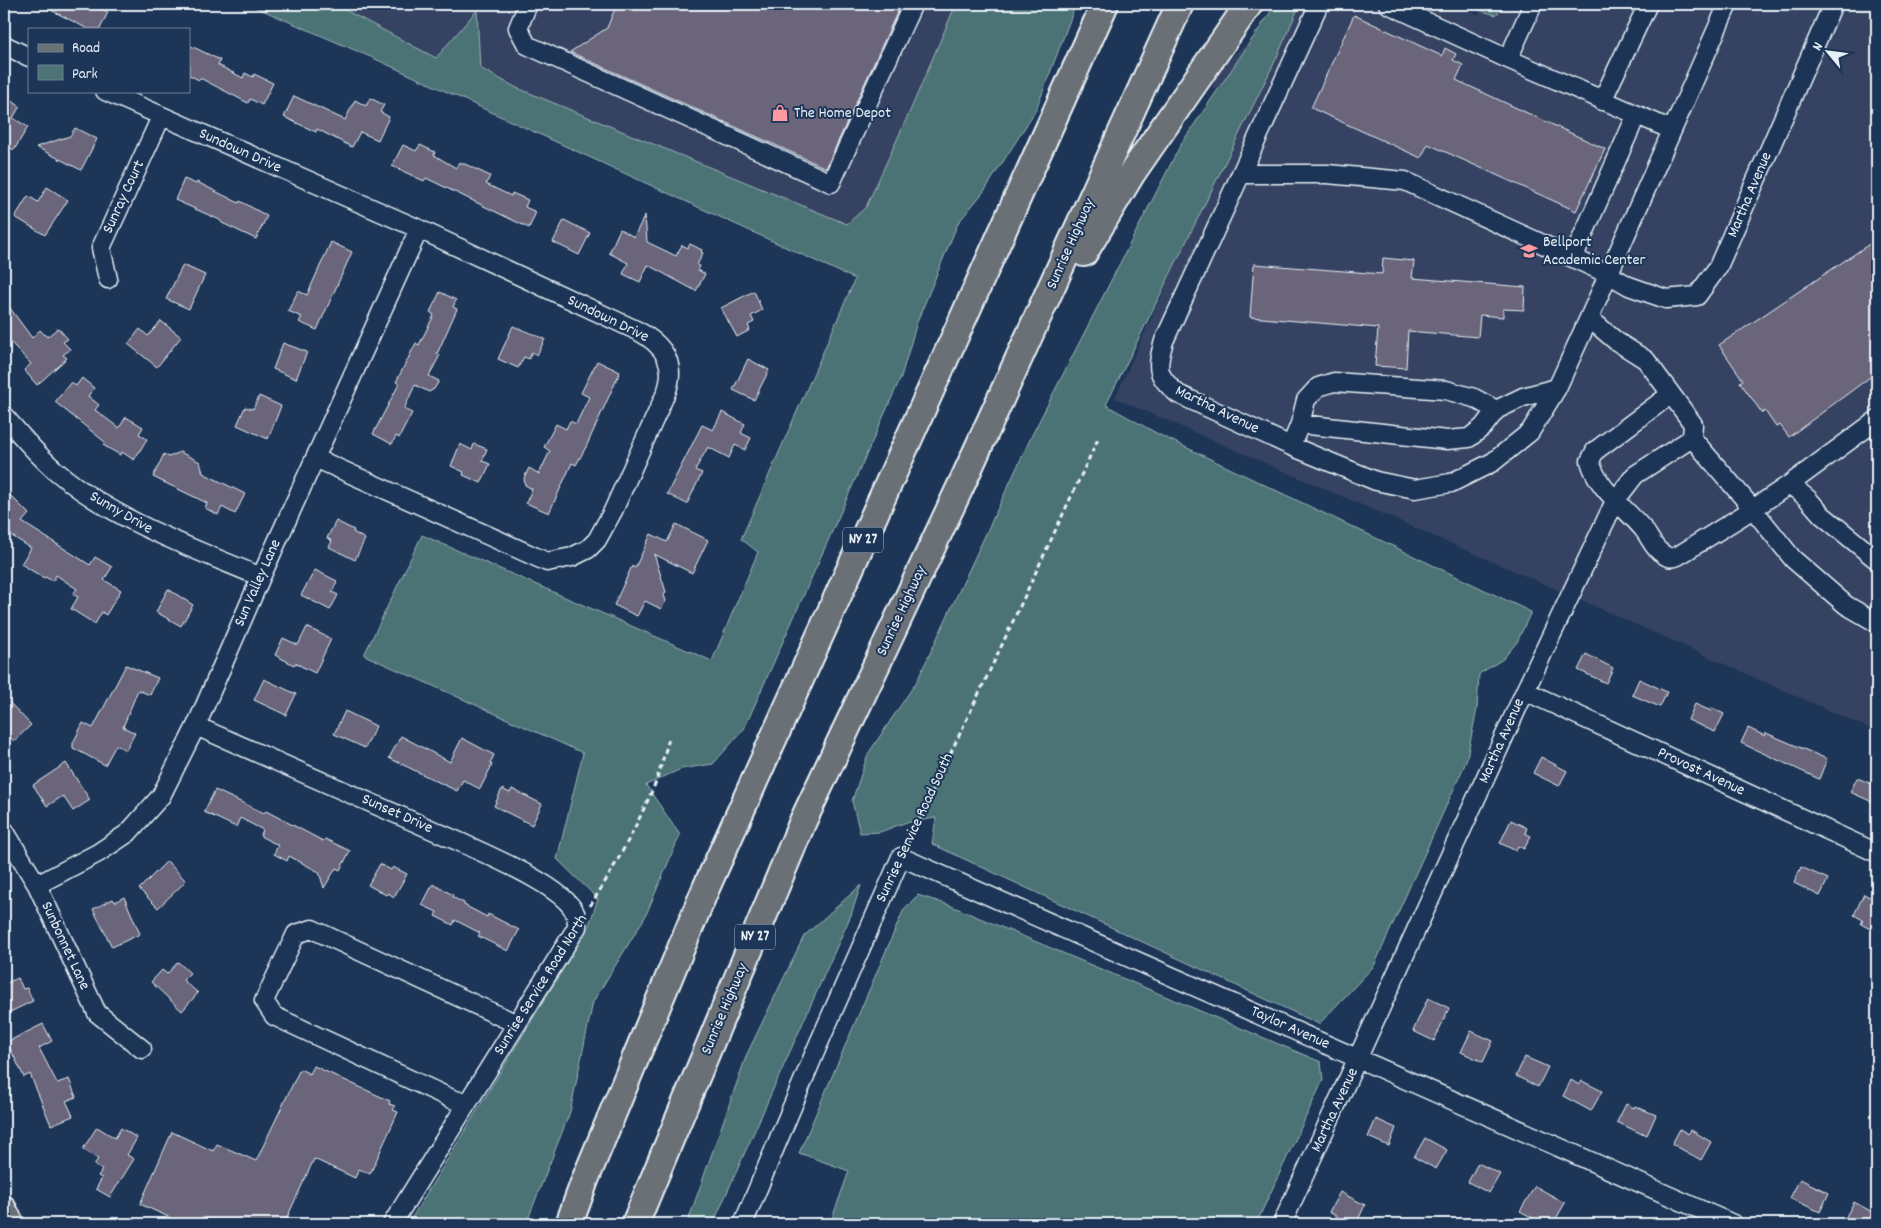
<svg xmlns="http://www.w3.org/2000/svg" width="1881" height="1228" font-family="Dekko,sans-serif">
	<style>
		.built { fill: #344362 }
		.green { fill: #4c7376; stroke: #9ab2b7 }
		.building { fill: #6a657a; stroke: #e8f1f8 }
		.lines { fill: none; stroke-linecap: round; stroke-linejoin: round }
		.minor-casing { stroke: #e8f1f8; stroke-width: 21 }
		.major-casing { stroke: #e8f1f8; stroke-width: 26 }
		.highway-casing { stroke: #e8f1f8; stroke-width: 30 }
		.path { stroke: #e8f1f8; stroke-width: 3; stroke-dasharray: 5 4; stroke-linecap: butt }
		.minor { stroke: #1d3557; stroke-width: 18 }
		.major { stroke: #6b7074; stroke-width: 22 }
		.highway { stroke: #6b7074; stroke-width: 26 }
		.labels { text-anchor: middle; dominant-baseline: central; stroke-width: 4; stroke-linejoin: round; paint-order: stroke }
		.shield { fill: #1d3557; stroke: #abb9c8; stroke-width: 1 }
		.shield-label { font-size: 15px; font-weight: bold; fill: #e8f1f8 }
		.poi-label { font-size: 16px; fill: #e8f1f8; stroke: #1d3557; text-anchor: start }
		.street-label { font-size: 16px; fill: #e8f1f8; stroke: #1d3557 }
	</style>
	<rect width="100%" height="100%" fill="#1d3557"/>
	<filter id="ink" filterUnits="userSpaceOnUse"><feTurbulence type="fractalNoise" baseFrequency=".02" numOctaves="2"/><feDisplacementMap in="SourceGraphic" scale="10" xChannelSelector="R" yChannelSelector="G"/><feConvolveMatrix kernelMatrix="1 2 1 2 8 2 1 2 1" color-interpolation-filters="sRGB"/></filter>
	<g filter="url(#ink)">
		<path class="built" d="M292,4H973L862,242Z
			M1290,4H1455L1478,15L1485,4H1877V732L1590,604L1115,398L1248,104L1203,83Z"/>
		<path class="green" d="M248,4H334L436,58L477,10L480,68L515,87L847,224L866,207L910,111L956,4H1076L1036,110L985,190L958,223L917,322L901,377L744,729L713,764L681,769L646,785L680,835L645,917L593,1002L570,1112L526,1224H408L588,928L598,899L557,859L583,753L364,655L422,535L712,661L758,552L741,539L855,279L373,58Z
			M1276,4H1300L1276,59L1106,405L1160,435L1531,612L1517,642L1503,659L1479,674L1477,709L1466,762L1374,966L1319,1024L932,844L936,818L904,823L880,832L860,833L852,801L868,754L917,681L1033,433L1181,144Z
			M1459,4H1506L1496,15Z
			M861,885L851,915L713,1224H687L747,1054L804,936Z
			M918,895L949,905L1321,1062L1323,1080L1256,1224H830L849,1171L799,1153L904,909Z"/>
		<path class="building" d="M39,4H89L108,12L100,29H88Z
			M617,4H901L826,168L570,52L607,28Z
			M1354,15L1442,56L1445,48L1456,54L1453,60L1463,65L1456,80L1605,149L1576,211L1428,144L1421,158L1311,108Z
			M189,45L220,60L218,65L243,78L245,73L253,77L254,74L273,83L262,105L250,99L248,103L200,78L199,80L189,75Z
			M294,96L345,120L355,100L366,106L370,98L384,105L380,112L389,117L378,140L360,132L352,147L317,129L316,132L284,117Z
			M4,97L20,106L13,118L28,127L14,150L4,144Z
			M75,128L97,139L81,170L36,147L70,136Z
			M403,145L416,151L420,145L435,152L434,155L456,168L459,162L467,165L490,176L486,184L511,196L512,193L528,200L525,207L536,212L529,228L426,178L424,181L392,166Z
			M184,179L196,184L197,182L239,203L240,201L267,216L256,239L222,223L220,220L175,200Z
			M47,187L68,200L45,235L15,217L28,196L38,202Z
			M645,215L647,242L676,256L682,245L688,248L690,244L702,250L701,252L703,253L697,265L700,266L698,270L705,274L696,291L648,265L640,282L623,274L628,263L609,253L620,229L634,237Z
			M564,220L590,233L579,255L553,242Z
			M1877,239V372L1789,437L1780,425L1776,427L1765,411L1762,413L1740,382L1743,380L1719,345Z
			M331,242L352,252L317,330L299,322L302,317L288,311L298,291L307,295Z
			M1383,258L1414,261L1412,278L1525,287L1524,310L1503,309V317L1480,315L1478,337L1408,331L1406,368L1375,366L1378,328L1250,317L1254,264L1382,274Z
			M183,265L205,275L189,309L166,299Z
			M754,291L762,310L751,316L754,322L748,325L750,330L737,337L721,308Z
			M440,292L456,300L453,307L457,309L437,354L440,355L429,376L439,381L434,389L429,392L415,385L404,409L412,413L399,438L396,436L392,444L373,434L399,384L396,382L416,343L419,345L434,315L430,312Z
			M4,300L32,338L40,330L47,337L58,328L68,339L63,342L70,349L63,355L67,358L37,385L24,370L31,364L4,335Z
			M161,321L181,337L157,367L128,344L140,329L148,336Z
			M513,326L545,339L537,355L532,352L529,359L524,357L518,368L498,359Z
			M283,343L307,352L296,379L273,369Z
			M748,359L769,370L754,400L733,390Z
			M597,361L620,372L586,447L576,465L572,463L549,513L526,503L532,489L525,485L524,478L529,468L539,474L550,451L544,447L556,424L566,429L570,421L576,424L589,397L581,393Z
			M82,378L94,388L88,396L99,405L95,410L119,428L126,417L143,427L139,434L147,439L134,460L122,452L120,455L103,445L105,442L55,402L71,382L76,386Z
			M259,396L281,406L268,439L237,425L245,407L253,409Z
			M722,412L745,424L741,433L751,438L745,450L735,445L729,458L708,447L695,470L702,473L687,504L667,494L702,425L713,430Z
			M460,444L472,450L474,444L487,449L482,461L490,464L481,483L463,475L464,472L451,466Z
			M180,452L200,462L203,473L245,494L235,514L222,507L218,515L205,508L207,503L153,477L164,454L169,457Z
			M4,489L29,514L22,522L90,565L95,557L112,567L104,580L121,590L106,615L102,612L95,624L71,609L78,597L73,594L77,589L56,575L53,581L45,577L44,578L21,564L31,548L12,536L4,527Z
			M336,521L354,530L353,532L365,539L355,560L329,547L332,541L327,538Z
			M676,524L708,540L692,573L654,554L666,592L664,595L666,601L661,609L645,601L637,616L614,605L632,566L635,568L651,534L667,542Z
			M315,570L337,581L332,592L338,595L330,610L301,595Z
			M168,589L193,605L181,626L156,612Z
			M307,627L331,639L315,673L295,663L294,665L275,655L283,638L298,645Z
			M1586,654L1613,668L1606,683L1578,670Z
			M126,665L158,678L150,695L138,690L123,727L135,733L126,750L116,745L105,765L73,748V743L83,723L93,728Z
			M264,679L296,694L286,715L254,700Z
			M1639,679L1667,692L1660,707L1632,695Z
			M4,697L31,725L14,741L4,731Z
			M1695,704L1711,711L1712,708L1724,714L1715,732L1688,720Z
			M345,711L376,726L365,748L334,734Z
			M1748,728L1765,736L1766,733L1827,759L1819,779L1741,743Z
			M401,736L450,762L462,738L494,755L490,763L492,765L480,789L463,780L457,791L389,758Z
			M1541,757L1567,771L1559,786L1533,773Z
			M66,763L90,800L73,811L63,796L47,806L33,785Z
			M1857,778L1877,786V804L1850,792Z
			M502,789L510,793L512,789L542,804L532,825L494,806Z
			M215,790L264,813L266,811L323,841L325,839L350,851L340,870L336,868L324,888L319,872L289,856L287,861L274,854L278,845L260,836L263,830L240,818L236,827L204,812Z
			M1511,820L1527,828L1525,833L1531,836L1524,849L1518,846L1516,851L1500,843Z
			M167,861L186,881L158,908L139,889Z
			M380,864L391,870L393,867L407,874L394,897L388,893L386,895L368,885Z
			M1801,867L1828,879L1820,896L1794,883Z
			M433,884L453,895L452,897L464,903V905L487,917L488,914L519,930L508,951L478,936L480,933L455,920L453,925L435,916L437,912L422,905Z
			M1877,891V927L1874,925L1872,930L1861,924L1863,920L1854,915L1864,894L1873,899Z
			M124,897L140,934L112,947L93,909L113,899L115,902Z
			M178,962L190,973L183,980L198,993L182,1011L151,982L162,970L167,974Z
			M18,978L23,989L27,988L33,1001L10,1012L7,1007L4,1009V984Z
			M1428,998L1449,1008L1434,1041L1413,1031Z
			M43,1024L52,1041L39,1048L57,1083L69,1079L76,1097L66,1101L73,1116L51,1125L30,1074L24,1077L7,1042Z
			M1471,1031L1493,1041L1483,1062L1461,1052Z
			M1525,1057L1548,1067L1538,1087L1516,1076Z
			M314,1066L390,1101L389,1104L395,1106L393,1110L398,1112L370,1174L359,1169L355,1178L314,1159L284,1224H184L140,1204L172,1132L213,1151L217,1144L256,1161L300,1069L310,1074Z
			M1571,1080L1579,1085L1582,1081L1602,1091L1591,1111L1563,1096Z
			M1626,1104L1634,1108L1635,1106L1656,1115L1647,1135L1643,1133L1642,1134L1617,1122Z
			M1376,1119L1396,1128L1389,1146L1368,1137Z
			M97,1127L115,1138L121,1128L137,1138L127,1155L134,1159L110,1197L96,1189L102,1178L98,1176L102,1170L94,1165L98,1159L83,1149Z
			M1680,1129L1688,1134L1691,1130L1711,1142L1701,1160L1672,1144Z
			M1425,1138L1447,1150L1436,1169L1414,1157Z
			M1478,1163L1500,1174L1489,1193L1468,1182Z
			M1800,1179L1829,1193L1820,1212L1790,1198Z
			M1535,1186L1565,1203L1553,1224H1544L1520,1211Z
			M1340,1192L1365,1205L1356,1224H1341L1343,1220L1329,1212Z
			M1854,1202L1876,1214L1871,1224H1842Z"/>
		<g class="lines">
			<g class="minor-casing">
				<path id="minor" d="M528,4L518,28L527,45L831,183L913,4
					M1319,4L1164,341C1156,368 1156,376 1178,394L1291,446L1376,481L1415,489L1451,483L1493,462L1530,432L1557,388L1589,318
					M1388,4L1508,59L1672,130
					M4,45L29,57
					M1508,59L1533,4
					M105,91L419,229L638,331C664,345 677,364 666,393L613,511L597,540L588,549L572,557L547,562L315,458
					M1602,101L1648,4
					M1241,174H1327L1405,181L1608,274L1629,286L1666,299L1697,296L1718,267L1833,4
					M1573,258L1636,116
					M108,279L101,248L161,117
					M1671,394L1595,451L1590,461C1598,490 1626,508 1644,530C1650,538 1654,549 1663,554C1669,559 1675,558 1681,554L1753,509L1692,438
					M4,416C20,434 37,455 56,471C115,521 190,547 261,577
					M1300,424L1447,440L1469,438L1483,427L1496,410
					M1291,446L1300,424L1306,400L1318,387L1334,382L1446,390L1474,398L1496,410L1523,397L1557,388
					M1790,484L1877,420
					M1877,560L1822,515L1808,499L1790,484L1753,509L1793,559L1846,605L1877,623
					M1525,691L1877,853
					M196,726L462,843C490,856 561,886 574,911C577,916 577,921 577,927L392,1224
					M4,830L37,885L97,1013L142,1049
					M37,885L98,853L128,833L161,796L196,726L261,577L419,229
					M466,1103L452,1099L274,1016L264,1001L296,934L312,929L517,1024
					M743,1224L818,1045L901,857L1733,1224
					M1282,1224L1525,691L1615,501L1635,475L1692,438L1693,424L1646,360L1616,341L1589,318L1728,4"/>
			</g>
			<g class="major-casing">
				<path id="major" d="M4,1207L13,1224"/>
			</g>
			<g class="highway-casing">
				<path id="highway" d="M1084,253L1132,173L1249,4
					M569,1224L585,1180L706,888L1105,4
					M635,1224L803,821L964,479L1180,4"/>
			</g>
			<path class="path" d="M908,843L1000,649L1099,437
				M590,906C615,867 637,826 655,784C661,768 665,751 670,736"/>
			<use href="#minor" class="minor"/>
			<use href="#major" class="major"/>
			<use href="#highway" class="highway"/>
		</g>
	</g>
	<defs>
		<g id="shop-bare" transform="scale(1.35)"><path d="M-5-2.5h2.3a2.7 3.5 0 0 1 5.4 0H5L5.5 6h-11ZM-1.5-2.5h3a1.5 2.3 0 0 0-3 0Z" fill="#ff9aa2" stroke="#1d3557" stroke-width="2.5" paint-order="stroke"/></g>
		<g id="school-bare" transform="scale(1.35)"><path d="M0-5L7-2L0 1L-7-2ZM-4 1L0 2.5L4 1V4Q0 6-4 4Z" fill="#ff9aa2" stroke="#1d3557" stroke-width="2.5" paint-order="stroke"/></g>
	</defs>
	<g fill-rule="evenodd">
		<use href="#shop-bare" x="780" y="113"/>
		<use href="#school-bare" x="1529" y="251"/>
	</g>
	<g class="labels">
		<g class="shield">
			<rect x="843" y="527.5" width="40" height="25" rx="4"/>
			<rect x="735" y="924.5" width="40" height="25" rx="4"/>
		</g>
		<g class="shield-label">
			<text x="863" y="540">NY 27</text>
			<text x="755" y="937">NY 27</text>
		</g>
		<g class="poi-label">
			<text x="794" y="113">The Home Depot</text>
			<text x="1543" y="242">Bellport<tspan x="1543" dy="18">Academic Center</tspan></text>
		</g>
		<g class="street-label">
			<text transform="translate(240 151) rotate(24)">Sundown Drive</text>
			<text transform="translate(1750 195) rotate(-67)">Martha Avenue</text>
			<text transform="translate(124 197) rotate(-65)">Sunray Court</text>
			<text transform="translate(1071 244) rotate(-66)">Sunrise Highway</text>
			<text transform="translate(608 319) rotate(26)">Sundown Drive</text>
			<text transform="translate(1217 410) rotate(26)">Martha Avenue</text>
			<text transform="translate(121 513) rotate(30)">Sunny Drive</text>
			<text transform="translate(258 583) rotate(-66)">Sun Valley Lane</text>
			<text transform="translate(902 611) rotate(-65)">Sunrise Highway</text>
			<text transform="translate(1502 741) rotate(-66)">Martha Avenue</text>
			<text transform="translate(1701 772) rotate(25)">Provost Avenue</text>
			<text transform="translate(397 814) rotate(24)">Sunset Drive</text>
			<text transform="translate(915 828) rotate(-65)">Sunrise Service Road South</text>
			<text transform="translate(65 946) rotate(65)">Sunbonnet Lane</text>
			<text transform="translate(541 985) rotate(-58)">Sunrise Service Road North</text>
			<text transform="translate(725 1009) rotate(-67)">Sunrise Highway</text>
			<text transform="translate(1290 1028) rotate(24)">Taylor Avenue</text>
			<text transform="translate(1335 1110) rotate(-65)">Martha Avenue</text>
		</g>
	</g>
	<rect width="1881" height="1228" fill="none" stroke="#1d3557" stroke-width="20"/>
	<rect x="10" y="10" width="1861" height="1208" fill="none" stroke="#e8f1f8" stroke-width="2" filter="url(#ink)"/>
	<rect x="28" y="28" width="162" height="65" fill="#1d3557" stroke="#6e8097"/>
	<rect x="38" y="44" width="25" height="8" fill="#6b7074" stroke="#6e8097"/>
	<text x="72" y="52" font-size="15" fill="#e8f1f8">Road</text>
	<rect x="38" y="65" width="25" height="15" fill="#4c7376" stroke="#6e8097"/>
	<text x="72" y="78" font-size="15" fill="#e8f1f8">Park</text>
	<g transform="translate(1828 52) rotate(299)" stroke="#1d3557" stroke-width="4" paint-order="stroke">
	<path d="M0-4L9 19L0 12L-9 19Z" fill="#e8f1f8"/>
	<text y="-8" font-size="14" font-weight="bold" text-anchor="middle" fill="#e8f1f8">N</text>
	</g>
</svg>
